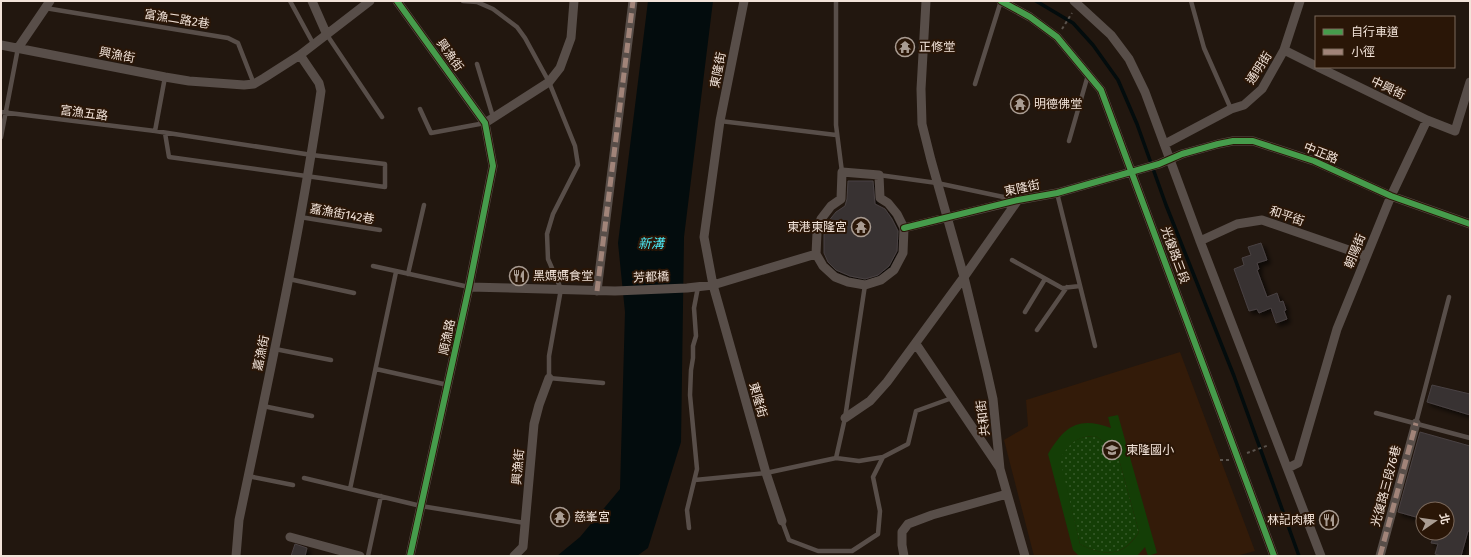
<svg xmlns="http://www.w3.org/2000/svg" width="1471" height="557" font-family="'Fira Sans','Noto Sans TC',sans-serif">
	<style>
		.built { fill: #331b09 }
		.grass { fill: url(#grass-dots) }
		.pitch { fill: #143e06; fill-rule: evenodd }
		.water { fill: #030c0d }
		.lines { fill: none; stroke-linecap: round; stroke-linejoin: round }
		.stream { stroke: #030c0d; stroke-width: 3.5 }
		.building { fill: #383132; stroke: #494243; filter: url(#shadow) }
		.path { stroke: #5b534d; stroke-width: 2; stroke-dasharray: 3 3; stroke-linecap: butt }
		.lane { stroke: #584e49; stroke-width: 4.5 }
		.street { stroke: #584e49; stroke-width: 9 }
		.quiet { stroke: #a18479; stroke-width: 5; stroke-dasharray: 10 5; stroke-linecap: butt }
		.cycleway-casing { stroke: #2a1607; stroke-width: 8 }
		.cycleway { stroke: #469c4c; stroke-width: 6 }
		.labels { text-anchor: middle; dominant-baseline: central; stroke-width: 4; stroke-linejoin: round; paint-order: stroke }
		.street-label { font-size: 12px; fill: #f2e3d9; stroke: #2a1607 }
		.poi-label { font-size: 12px; fill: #f2e3d9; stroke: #2a1607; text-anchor: start }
		.water-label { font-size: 13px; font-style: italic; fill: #4ae7f2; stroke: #2a1607 }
	</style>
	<defs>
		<pattern id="grass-dots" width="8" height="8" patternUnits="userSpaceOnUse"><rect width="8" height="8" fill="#143e06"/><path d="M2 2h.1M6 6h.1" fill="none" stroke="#375a2a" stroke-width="1.8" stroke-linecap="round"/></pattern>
		<filter id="shadow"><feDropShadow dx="3.5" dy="3.5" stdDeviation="2" flood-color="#0009"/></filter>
	</defs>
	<rect width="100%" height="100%" fill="#22170f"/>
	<path class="built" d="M1180,352L1255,551L1236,556H1034L1004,440L1028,426L1026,400Z"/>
	<path class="grass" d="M1095,436L1109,445L1117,452L1139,532C1123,557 1104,557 1080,544L1059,459C1070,442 1075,437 1095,436Z"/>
	<path class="pitch" d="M1118,415L1157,553L1148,556L1145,547L1138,555L1134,556H1079L1073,550L1048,454C1065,426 1078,416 1111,428L1108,417ZM1095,436L1109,445L1117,452L1139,532C1124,557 1104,557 1080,544L1060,459C1070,443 1075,437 1095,436Z"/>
	<path class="water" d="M648,1H713L684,237L681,442L648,548L637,556H557L580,537L620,489L625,312L618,243Z"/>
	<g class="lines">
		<path class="stream" d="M1036,1L1073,23L1093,45L1118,80L1137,124L1166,205L1234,376L1299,556"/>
	</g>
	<path class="building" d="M848,181H873L875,204L885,209L892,219L898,231L897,251L889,266L878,275L865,279L850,276L836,270L828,262L824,253V235L827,223L836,212L845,206L847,199Z
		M1261,243L1267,260L1257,263L1259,269L1257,270L1267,297L1277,293L1280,302L1283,301L1286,310L1284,311L1287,319L1276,323L1271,308L1259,313L1257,309L1249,311L1234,269L1244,265L1242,258L1251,255L1248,247Z
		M1432,385L1470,394V415L1427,402Z
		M1420,432L1470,446V531H1468L1461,556H1442L1435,554L1438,544L1431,543L1435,533H1447V509H1423V519L1398,512Z
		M295,544L307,548L305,556H291Z"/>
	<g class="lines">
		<path class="path" d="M1062,29L1072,13
			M1247,453L1269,445
			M1220,460H1229"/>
		<path class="lane" d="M290,1L314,45
			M463,1L477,2L493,9L517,27L525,38L549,82L575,146L578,165L553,214L547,234L548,259L561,289L549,356V378L603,383
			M836,1V125L842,172
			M1191,1L1204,48L1231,109
			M45,8L228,38L238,43L254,84
			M327,35L382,117
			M477,64L493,117
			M975,84L1001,1
			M420,109L431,133L485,123
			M1,112L155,131L312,155L385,164V187L169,157L165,133
			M720,121L836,135
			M155,131L165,77
			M1,137L18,48
			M1069,141L1088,75
			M879,175L937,183L1013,199
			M1057,193L1095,346
			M300,217L380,230
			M1012,260L1062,288L1080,286
			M373,266L469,287
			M408,274L424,205
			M289,279L354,293
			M1025,312L1045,279
			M1037,330L1067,287
			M275,349L331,360
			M376,369L448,385
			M263,406L312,416
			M1376,413L1470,438
			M1416,423L1449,297
			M836,458L859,461L883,457L908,444L916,411L952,398
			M248,476L293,485
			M304,478L421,506L525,523
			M695,480L766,473L836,458L845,418L865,285
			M350,489L396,272
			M782,521L789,540L818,551H852L878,534L880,511L873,477L883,457
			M689,528L687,510L697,469L690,395L691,370L693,358V346L696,336L694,308L698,287
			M368,556L381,496"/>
		<path class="street" d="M312,1L327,35
			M397,1L485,123L493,166L469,287L410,556
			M744,1L720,121L704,237L713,285L766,473L782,521
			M926,1L921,89L922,124L931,160L964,277L987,372L993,399L1000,469L1025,556
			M1001,1L1030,17L1057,37L1101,90L1274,556
			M1074,1L1111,35L1129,59L1145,92L1200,241L1321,556
			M1,45L165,77L189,81L244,85L254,84L264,78L300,55L370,1
			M18,48L50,1
			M1284,50L1316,66
			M1318,67L1427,120
			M485,123L549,82L560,68L571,38L574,1
			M1165,144L1231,109L1244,105L1262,89L1284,50L1300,1
			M842,172L879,175L880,198L888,203L897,214L904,228L903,253L894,270L881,280L865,285L848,282L835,277L823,266L816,254L817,233L821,219L831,206L841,199Z
			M904,228L1018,200L1057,193L1159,164L1182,154L1218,144L1233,141H1253L1314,161L1391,196L1470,224
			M1200,241L1237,224L1262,220L1366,256
			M469,287L615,291L687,288L713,285L816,254
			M597,291L633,1
			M916,344L999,467
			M845,418L870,401L887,382L964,277L1018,200
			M1288,468L1298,463L1337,329L1391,196L1427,120L1455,131L1470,82
			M290,537L360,556
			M236,556L239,520C269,377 300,235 321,91L319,83L300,55
			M514,556L523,547L534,424L539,405L549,378
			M904,556L902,545V532L908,524L932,515L1007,494
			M1380,556L1416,423"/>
		<path class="quiet" d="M597,291L633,1
			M1380,556L1416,423"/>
		<g class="cycleway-casing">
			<path id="cycleway" d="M397,1L485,123L493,166L469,287L410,556
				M1001,1L1030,17L1057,37L1101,90L1274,556
				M904,228L1018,200L1057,193L1159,164L1182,154L1218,144L1233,141H1253L1314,161L1391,196L1470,224"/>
		</g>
		<use href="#cycleway" class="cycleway"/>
	</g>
	<defs>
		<g id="temple-ring" transform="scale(1)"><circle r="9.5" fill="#2a1607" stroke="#a99c92" stroke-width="1.5"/><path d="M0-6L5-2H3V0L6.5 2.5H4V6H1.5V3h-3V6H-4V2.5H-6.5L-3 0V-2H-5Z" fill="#a99c92"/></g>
		<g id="restaurant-ring" transform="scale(1)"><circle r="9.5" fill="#2a1607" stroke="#a99c92" stroke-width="1.5"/><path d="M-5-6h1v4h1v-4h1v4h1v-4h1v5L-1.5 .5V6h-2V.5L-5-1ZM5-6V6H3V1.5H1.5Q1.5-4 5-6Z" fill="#a99c92"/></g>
		<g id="school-ring" transform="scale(1)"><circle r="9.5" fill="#2a1607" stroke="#a99c92" stroke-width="1.5"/><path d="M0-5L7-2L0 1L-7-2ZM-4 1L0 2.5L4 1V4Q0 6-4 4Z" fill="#a99c92"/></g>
	</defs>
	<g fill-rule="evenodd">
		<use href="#temple-ring" x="905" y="47"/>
		<use href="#temple-ring" x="1020" y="104"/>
		<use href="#temple-ring" x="861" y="227"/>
		<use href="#restaurant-ring" x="519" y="276"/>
		<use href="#school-ring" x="1112" y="450"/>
		<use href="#temple-ring" x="560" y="517"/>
		<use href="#restaurant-ring" x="1329" y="520"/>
	</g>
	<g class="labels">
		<g class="street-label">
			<text transform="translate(177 19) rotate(9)">富漁二路2巷</text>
			<text transform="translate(117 55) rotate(11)">興漁街</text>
			<text transform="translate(450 55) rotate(54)">興漁街</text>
			<text transform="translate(1259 68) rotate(-57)">通明街</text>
			<text transform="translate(718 70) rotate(-79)">東隆街</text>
			<text transform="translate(1388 88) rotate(26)">中興街</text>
			<text transform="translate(84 113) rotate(7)">富漁五路</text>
			<text transform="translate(1321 153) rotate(22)">中正路</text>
			<text transform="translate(1022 188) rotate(-12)">東隆街</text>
			<text transform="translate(342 214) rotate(10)">嘉漁街142巷</text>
			<text transform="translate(1287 216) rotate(19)">和平街</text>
			<text transform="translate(1355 251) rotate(-68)">朝陽街</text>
			<text transform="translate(1175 255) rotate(70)">光復路三段</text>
			<text transform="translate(651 277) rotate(-2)">芳都橋</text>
			<text transform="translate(447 337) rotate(-78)">順漁路</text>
			<text transform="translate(261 353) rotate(-78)">嘉漁街</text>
			<text transform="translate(758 400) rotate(74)">東隆街</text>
			<text transform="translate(983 418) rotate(-97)">共和街</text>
			<text transform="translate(518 467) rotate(-85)">興漁街</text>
			<text transform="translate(1386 486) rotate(-75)">光復路三段76巷</text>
		</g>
		<g class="poi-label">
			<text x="919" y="47">正修堂</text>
			<text x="1034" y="104">明德佛堂</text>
			<text x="847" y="227" text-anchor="end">東港東隆宮</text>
			<text x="533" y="276">黑媽媽食堂</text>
			<text x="1126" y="450">東隆國小</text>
			<text x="574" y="517">慈峯宮</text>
			<text x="1315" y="520" text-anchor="end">林記肉粿</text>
		</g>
		<g class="water-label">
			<text x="651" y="243">新溝</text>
		</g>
	</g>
	<rect width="1471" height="557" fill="none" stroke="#f2e3d9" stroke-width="4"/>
	<rect x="1315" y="16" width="140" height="52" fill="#2a1607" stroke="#7a685b"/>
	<rect x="1323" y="29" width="20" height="6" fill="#469c4c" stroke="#7a685b"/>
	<text x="1351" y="36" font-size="12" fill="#f2e3d9">自行車道</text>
	<rect x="1323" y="49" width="20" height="6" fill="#a18479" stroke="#7a685b"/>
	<text x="1351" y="56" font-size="12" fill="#f2e3d9">小徑</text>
	<g transform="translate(1435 521) rotate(77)"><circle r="19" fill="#2a1607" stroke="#7a685b"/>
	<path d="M0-3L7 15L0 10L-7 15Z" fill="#a99c92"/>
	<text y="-6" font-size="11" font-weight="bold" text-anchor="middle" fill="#f2e3d9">北</text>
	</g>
</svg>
